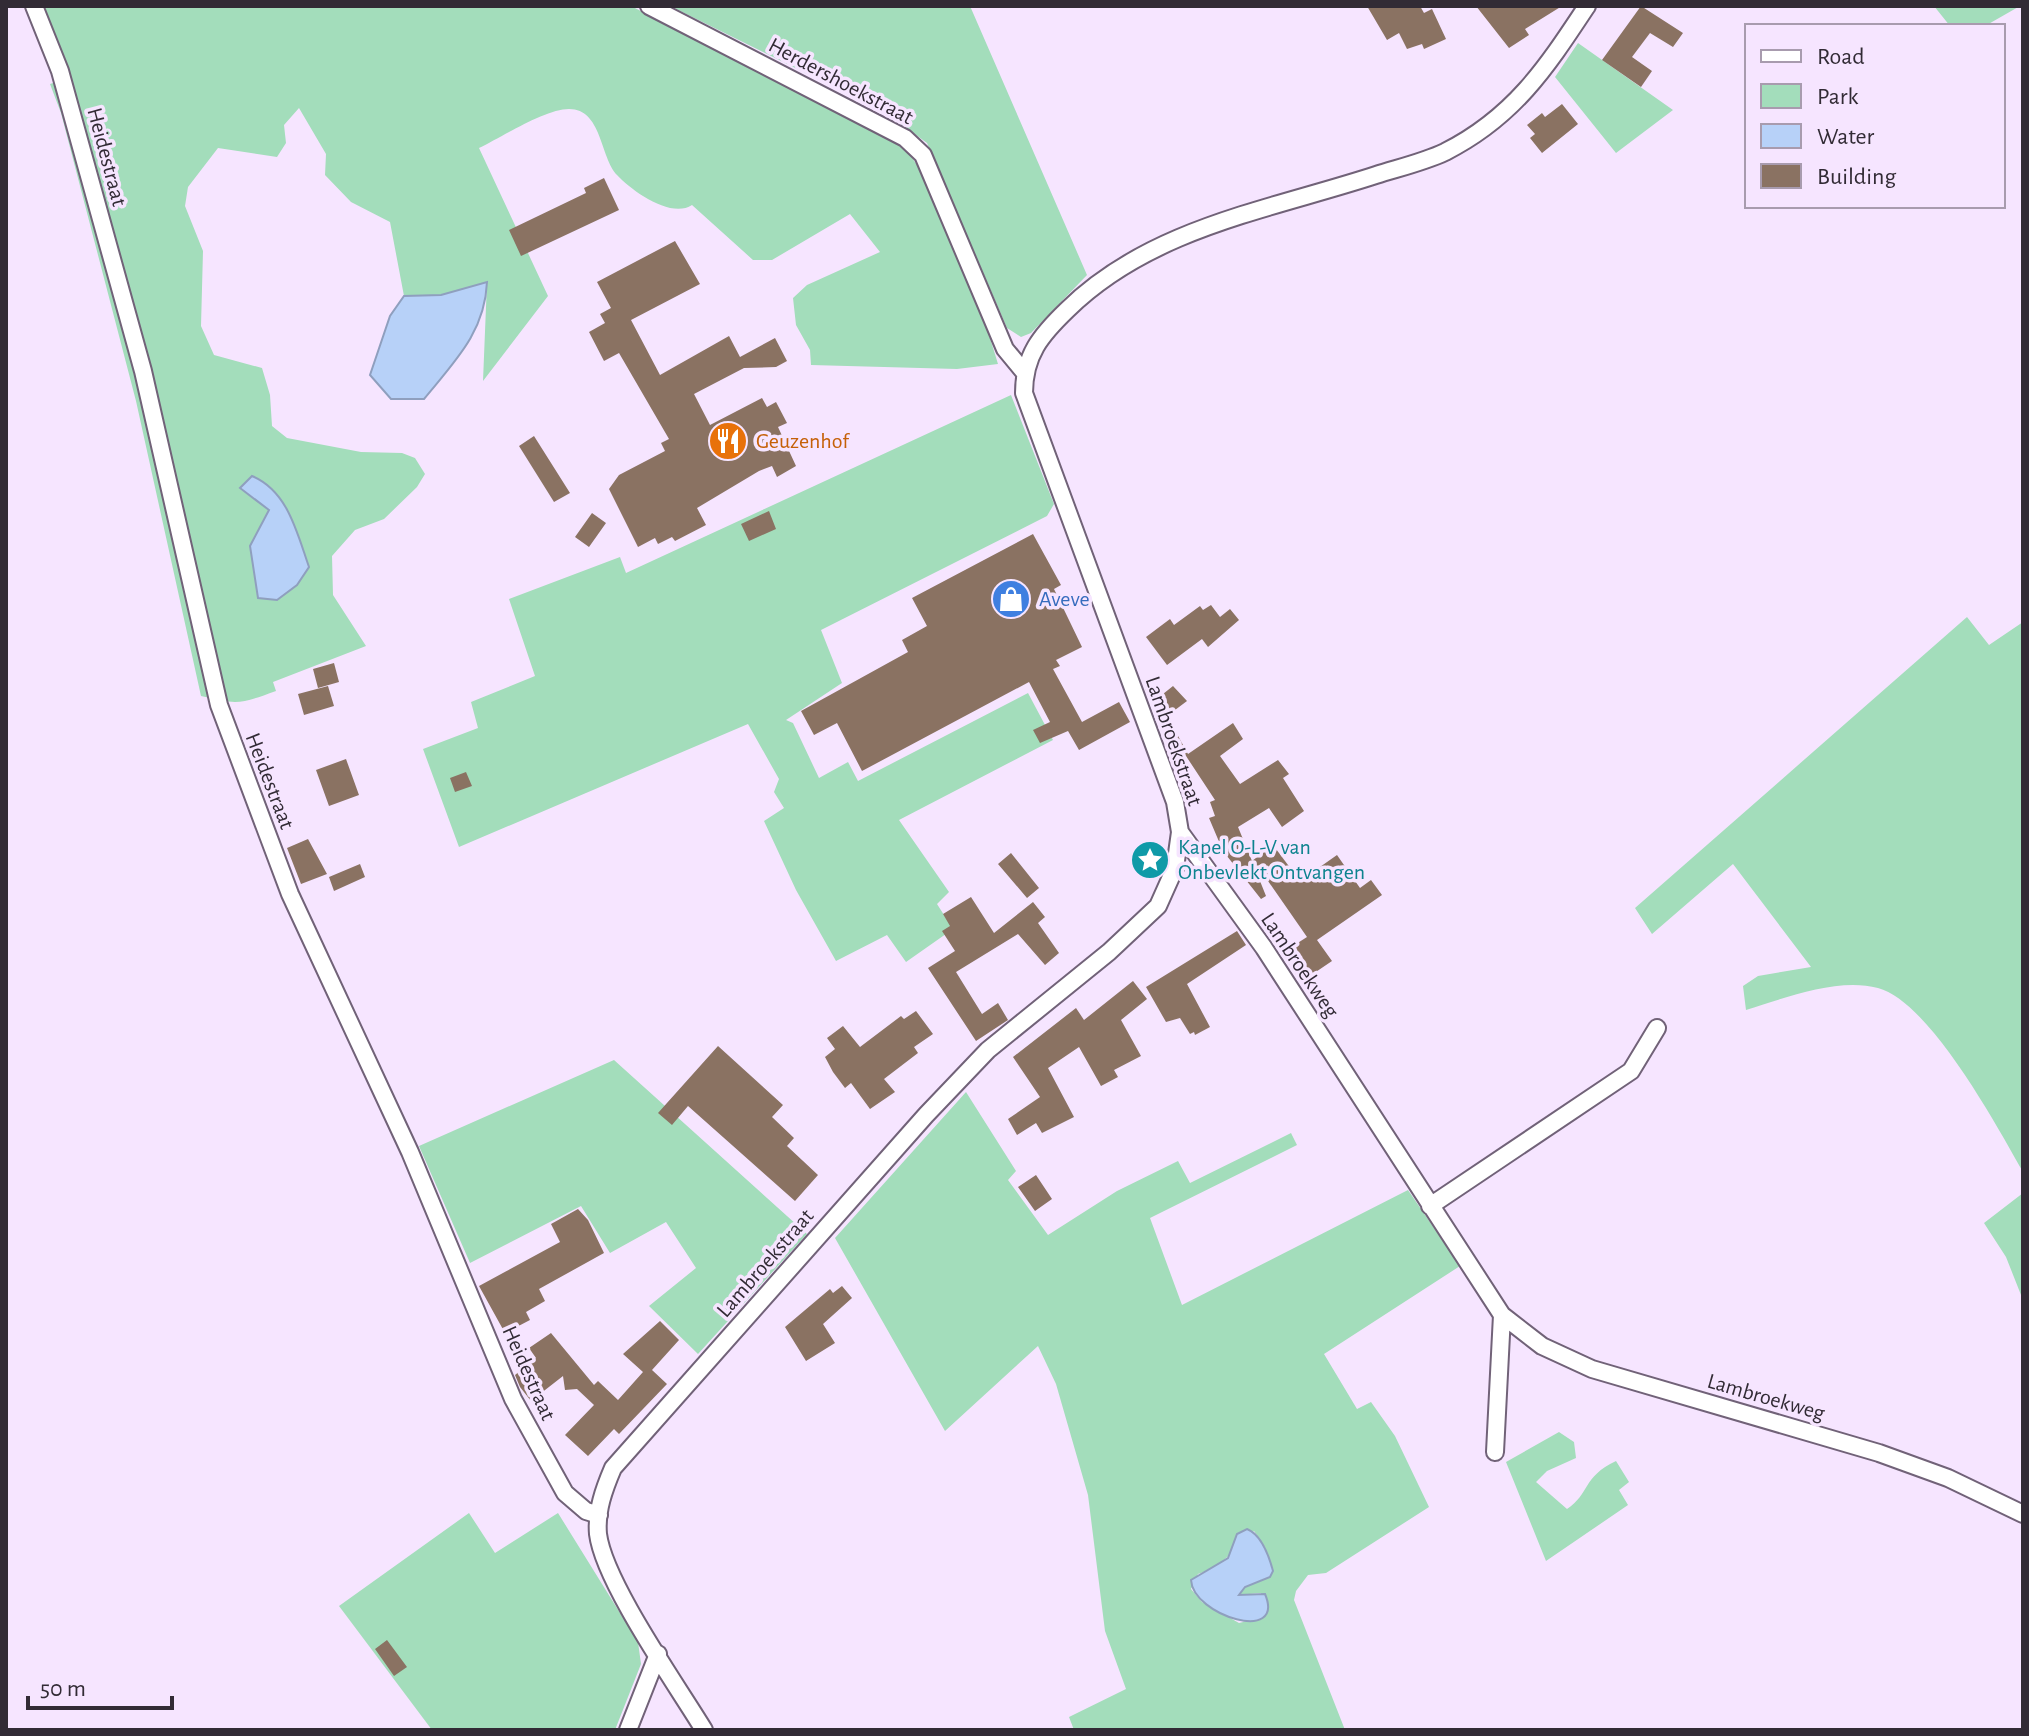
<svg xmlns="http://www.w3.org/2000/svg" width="2029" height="1736" font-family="'Alegreya Sans',sans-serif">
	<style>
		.green { fill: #a3ddbb; fill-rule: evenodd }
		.water { fill: #b7d1f8; stroke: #8f9fbe; stroke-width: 2 }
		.building { fill: #8a7262 }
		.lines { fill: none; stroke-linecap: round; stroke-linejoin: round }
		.minor-casing { stroke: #716278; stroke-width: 20 }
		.minor { stroke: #fff; stroke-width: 16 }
		.labels { text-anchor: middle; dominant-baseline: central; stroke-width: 7; stroke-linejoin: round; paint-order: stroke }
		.street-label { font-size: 22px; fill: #322b35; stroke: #f6e5ff }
		.food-label { font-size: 22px; fill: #c56008; stroke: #f6e5ff; text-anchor: start }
		.shop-label { font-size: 22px; fill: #366cbe; stroke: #f6e5ff; text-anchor: start }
		.culture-label { font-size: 22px; fill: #0d838f; stroke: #f6e5ff; text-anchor: start }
	</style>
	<rect width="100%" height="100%" fill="#f6e5ff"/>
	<path class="green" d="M39,6H631L902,145C937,182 983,312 998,364L957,369L811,365L810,350L796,325L793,298L807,285L880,252L850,214L772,260H753L692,205C671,219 632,191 617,175C600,157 602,109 569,109C545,109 502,137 479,148L548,296L483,381L487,282L441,295L404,296L390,222L351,202L325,175L326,154L299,108L284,125L286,143L277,157L218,148L188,187L185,206L203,251L201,326L214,355L262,368L270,395L272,426L287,438L361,452L402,453L415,458L425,474L417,487L384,519L355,530L332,556L333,595L366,646L273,682L276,691C240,704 238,705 201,696L136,401L61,113L50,84L68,78Z
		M670,6H970L1087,275L1031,333L1021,337L1007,328L927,143L886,113Z
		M1934,6H2020L1985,26H1950Z
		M1578,43L1673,110L1616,153L1555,77Z
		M1011,395L1054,504L1047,516L821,630L842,683L786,720L793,723L819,778L848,762L858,781L1028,693L1053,740L899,820L949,892L937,904L953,929L906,962L887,935L836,961L796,890L764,821L784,808L774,792L779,779L748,724L459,847L423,749L478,728L471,702L535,676L509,599L620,557L626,573Z
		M1967,617L1989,645L2023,622V1172C1997,1126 1929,1001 1878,988C1838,977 1785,998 1746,1010L1743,986L1758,976L1811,967L1733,864L1652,934L1635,908Z
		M614,1060L807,1234L698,1354L649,1306L696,1268L666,1222L610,1253L581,1206L470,1263L419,1146Z
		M966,1092L1016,1171L1008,1180L1048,1235L1117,1191L1178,1161L1190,1183L1291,1133L1297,1145L1150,1218L1182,1305L1408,1190L1460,1266L1324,1354L1357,1409L1371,1402L1395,1436L1429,1507L1326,1573L1308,1575L1296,1591L1294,1600L1345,1730H1074L1069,1717L1126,1689L1105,1631L1088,1495L1056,1384L1038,1346L945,1431L835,1238ZM1254,1531L1265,1547L1270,1577L1245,1587L1238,1595L1261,1593L1264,1617L1239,1623L1202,1602L1191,1589L1198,1574C1222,1566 1236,1549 1254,1531Z
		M2023,1193V1300L2006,1257L1984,1223Z
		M1559,1432L1574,1442L1576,1458L1547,1471L1536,1482L1567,1509C1590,1494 1582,1477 1616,1461L1629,1482L1619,1490L1628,1505L1546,1561L1506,1462Z
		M469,1513L495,1553L558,1513L638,1642L641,1664L615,1730H432L339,1606Z"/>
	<path class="water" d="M487,282C485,332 455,361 424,399H391L370,375L390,316L404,296L441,295Z
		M252,476C288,491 297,533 309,567L297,585L277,600L258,598L250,546L269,510L240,488Z
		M1247,1529C1262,1535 1269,1556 1273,1571L1270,1577L1245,1587L1239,1595L1265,1594C1286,1644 1193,1616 1191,1580L1228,1558L1237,1534Z"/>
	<path class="building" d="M1367,6H1420L1424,13L1432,9L1446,39L1424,49L1422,44L1407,49L1399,33L1387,40Z
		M1476,6H1562L1525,29L1529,35L1509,48Z
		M1641,6L1683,33L1673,47L1650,33L1632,57L1652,71L1641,87L1602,60Z
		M1562,104L1578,124L1542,153L1530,138L1535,134L1527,125L1542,113L1545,117Z
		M604,178L619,210L521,256L509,230L586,193L584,188Z
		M675,241L700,284L631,320L660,375L729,336L740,357L775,338L787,361L776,367L744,368L694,394L710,425L762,398L767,407L776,402L787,423L778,427L796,466L777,477L772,466L759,471L697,508L706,525L675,541L672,537L658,544L655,538L638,547L609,489L619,475L665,451L661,443L669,439L619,353L604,361L589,332L605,323L600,314L611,308L597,282Z
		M534,436L570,493L554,502L519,446Z
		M769,511L776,529L749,541L741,524Z
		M592,513L606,523L589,547L575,537Z
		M1033,534L1061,585L1054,589L1082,647L1056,660L1060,666L1053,669L1082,722L1119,702L1130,722L1079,750L1068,731L1040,743L1033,730L1050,722L1029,682L862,771L837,723L814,735L801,711L908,652L902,640L927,626L912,598Z
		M1211,605L1220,617L1230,609L1239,620L1208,647L1202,639L1167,665L1146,637L1170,619L1174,625L1200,606L1203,610Z
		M334,663L339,682L318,688L313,669Z
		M1150,685L1158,698L1173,686L1187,701L1167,716L1188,754L1233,723L1243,739L1220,756L1240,784L1278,760L1289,774L1283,778L1304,811L1282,827L1269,808L1238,827L1252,861L1273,845L1300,881L1337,855L1360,888L1371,880L1382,895L1317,940L1332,961L1301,982L1282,953L1307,937L1268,881H1260L1266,896L1261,899L1223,851L1209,818L1215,816L1210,802L1215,800L1186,756L1175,761L1145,688Z
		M328,686L334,706L304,715L298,694Z
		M346,759L359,795L329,806L316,770Z
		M466,772L472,786L455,792L450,778Z
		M308,839L327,874L301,884L287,848Z
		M1011,853L1039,888L1027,898L998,864Z
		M360,864L365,877L334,891L329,877Z
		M971,897L994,933L1033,902L1045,917L1038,923L1059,953L1045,965L1018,934L956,972L982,1014L998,1003L1008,1020L976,1041L928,968L955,951L942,931L950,926L943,914Z
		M1237,931L1246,945L1187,984L1210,1027L1195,1035L1194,1032L1190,1034L1180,1018L1166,1022L1146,987Z
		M1133,981L1147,999L1121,1020L1141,1056L1114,1070L1118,1077L1101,1086L1079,1047L1048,1068L1074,1117L1042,1133L1036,1123L1017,1135L1008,1119L1040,1097L1013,1057L1076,1008L1084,1020Z
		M916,1011L933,1034L914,1047L918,1053L884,1079L895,1092L870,1109L851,1083L845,1088L833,1072L825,1057L835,1049L827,1038L843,1026L860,1047L901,1016L904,1019Z
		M718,1046L783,1105L772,1117L794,1138L787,1146L818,1175L795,1201L688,1106L672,1125L658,1113Z
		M1036,1175L1052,1199L1035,1211L1018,1187Z
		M578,1209L588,1220L604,1253L539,1289L545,1301L526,1312L530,1320L505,1333L479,1286L560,1242L551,1224Z
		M842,1286L852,1298L823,1324L835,1343L806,1361L785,1327L830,1289L833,1293Z
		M660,1321L679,1340L652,1370L667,1384L619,1434L614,1429L588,1456L565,1435L594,1405L577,1389L565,1390L563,1376L531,1401L520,1387L515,1375L536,1358L529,1348L551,1333L594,1385L598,1381L618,1400L643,1372L623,1354Z
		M387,1640L407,1667L394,1676L375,1649Z"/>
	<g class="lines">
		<g class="minor-casing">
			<path id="minor" d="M34,6L60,71L143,371L219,705L290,894L410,1152L513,1399L565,1493L586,1511L599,1515
				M649,6L905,138L923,155L1005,349L1024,372
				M1180,832L1264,948L1502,1315L1542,1346L1592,1369L1879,1453L1948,1478L2023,1514
				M1430,1206L1631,1071L1657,1028
				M1495,1452L1502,1315
				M628,1730L658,1654
				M704,1730C676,1684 604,1582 598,1534C596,1511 604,1489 613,1468L926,1115L988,1050L1109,952L1158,906L1175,868L1180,832L1175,802L1024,393C1024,355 1041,335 1067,310C1150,228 1269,210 1376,175C1398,168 1424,162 1445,152C1514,117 1546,68 1587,6"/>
		</g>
		<use href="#minor" class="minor"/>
	</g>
	<defs>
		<g id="restaurant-disc" transform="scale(2)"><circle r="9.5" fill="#e8710a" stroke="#f6e5ff"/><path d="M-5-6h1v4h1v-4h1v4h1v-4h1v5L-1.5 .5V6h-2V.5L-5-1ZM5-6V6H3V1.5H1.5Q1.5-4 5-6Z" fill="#fff"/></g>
		<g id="shop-disc" transform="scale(2)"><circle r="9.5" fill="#3f7fe0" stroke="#f6e5ff"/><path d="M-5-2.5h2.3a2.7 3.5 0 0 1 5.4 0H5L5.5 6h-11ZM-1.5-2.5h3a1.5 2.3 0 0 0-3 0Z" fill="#fff"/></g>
		<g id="sight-disc" transform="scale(2)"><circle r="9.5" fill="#0f9aa8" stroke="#f6e5ff"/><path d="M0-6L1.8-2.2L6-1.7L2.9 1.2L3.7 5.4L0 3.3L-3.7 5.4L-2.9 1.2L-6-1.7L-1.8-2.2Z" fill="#fff"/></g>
	</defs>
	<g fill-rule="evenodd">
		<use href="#restaurant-disc" x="728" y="441"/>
		<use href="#shop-disc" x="1011" y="599"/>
		<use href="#sight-disc" x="1150" y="860"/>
	</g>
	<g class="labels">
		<g class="street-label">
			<text transform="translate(841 81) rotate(28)">Herdershoekstraat</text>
			<text transform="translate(107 157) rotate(75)">Heidestraat</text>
			<text transform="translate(1174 741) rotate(71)">Lambroekstraat</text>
			<text transform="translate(270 781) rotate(69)">Heidestraat</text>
			<text transform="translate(1300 965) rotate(56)">Lambroekweg</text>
			<text transform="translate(765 1263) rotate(-49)">Lambroekstraat</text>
			<text transform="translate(529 1373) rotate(66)">Heidestraat</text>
			<text transform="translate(1766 1397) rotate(16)">Lambroekweg</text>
		</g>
		<g class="food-label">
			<text x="756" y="441">Geuzenhof</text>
		</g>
		<g class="shop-label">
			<text x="1039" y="599">Aveve</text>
		</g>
		<g class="culture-label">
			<text x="1178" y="847">Kapel O-L-V van<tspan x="1178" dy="25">Onbevlekt Ontvangen</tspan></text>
		</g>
	</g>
	<rect width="2029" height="1736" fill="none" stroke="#322b35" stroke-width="16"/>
	<rect x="1745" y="24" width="260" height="184" fill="#f6e5ff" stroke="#a89bae" stroke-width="2"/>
	<rect x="1761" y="50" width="40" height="12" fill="#ffffff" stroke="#a89bae" stroke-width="2"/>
	<text x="1817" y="64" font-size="24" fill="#322b35">Road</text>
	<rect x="1761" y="84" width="40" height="24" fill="#a3ddbb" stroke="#a89bae" stroke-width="2"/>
	<text x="1817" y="104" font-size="24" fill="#322b35">Park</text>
	<rect x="1761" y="124" width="40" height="24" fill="#b7d1f8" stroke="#a89bae" stroke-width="2"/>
	<text x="1817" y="144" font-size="24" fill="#322b35">Water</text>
	<rect x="1761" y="164" width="40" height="24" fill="#8a7262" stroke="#a89bae" stroke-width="2"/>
	<text x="1817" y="184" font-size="24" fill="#322b35">Building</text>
	<path d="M28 1696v12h144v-12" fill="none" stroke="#322b35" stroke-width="4"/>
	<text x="40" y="1696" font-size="24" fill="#322b35" stroke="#f6e5ff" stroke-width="6" paint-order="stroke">50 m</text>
</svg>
